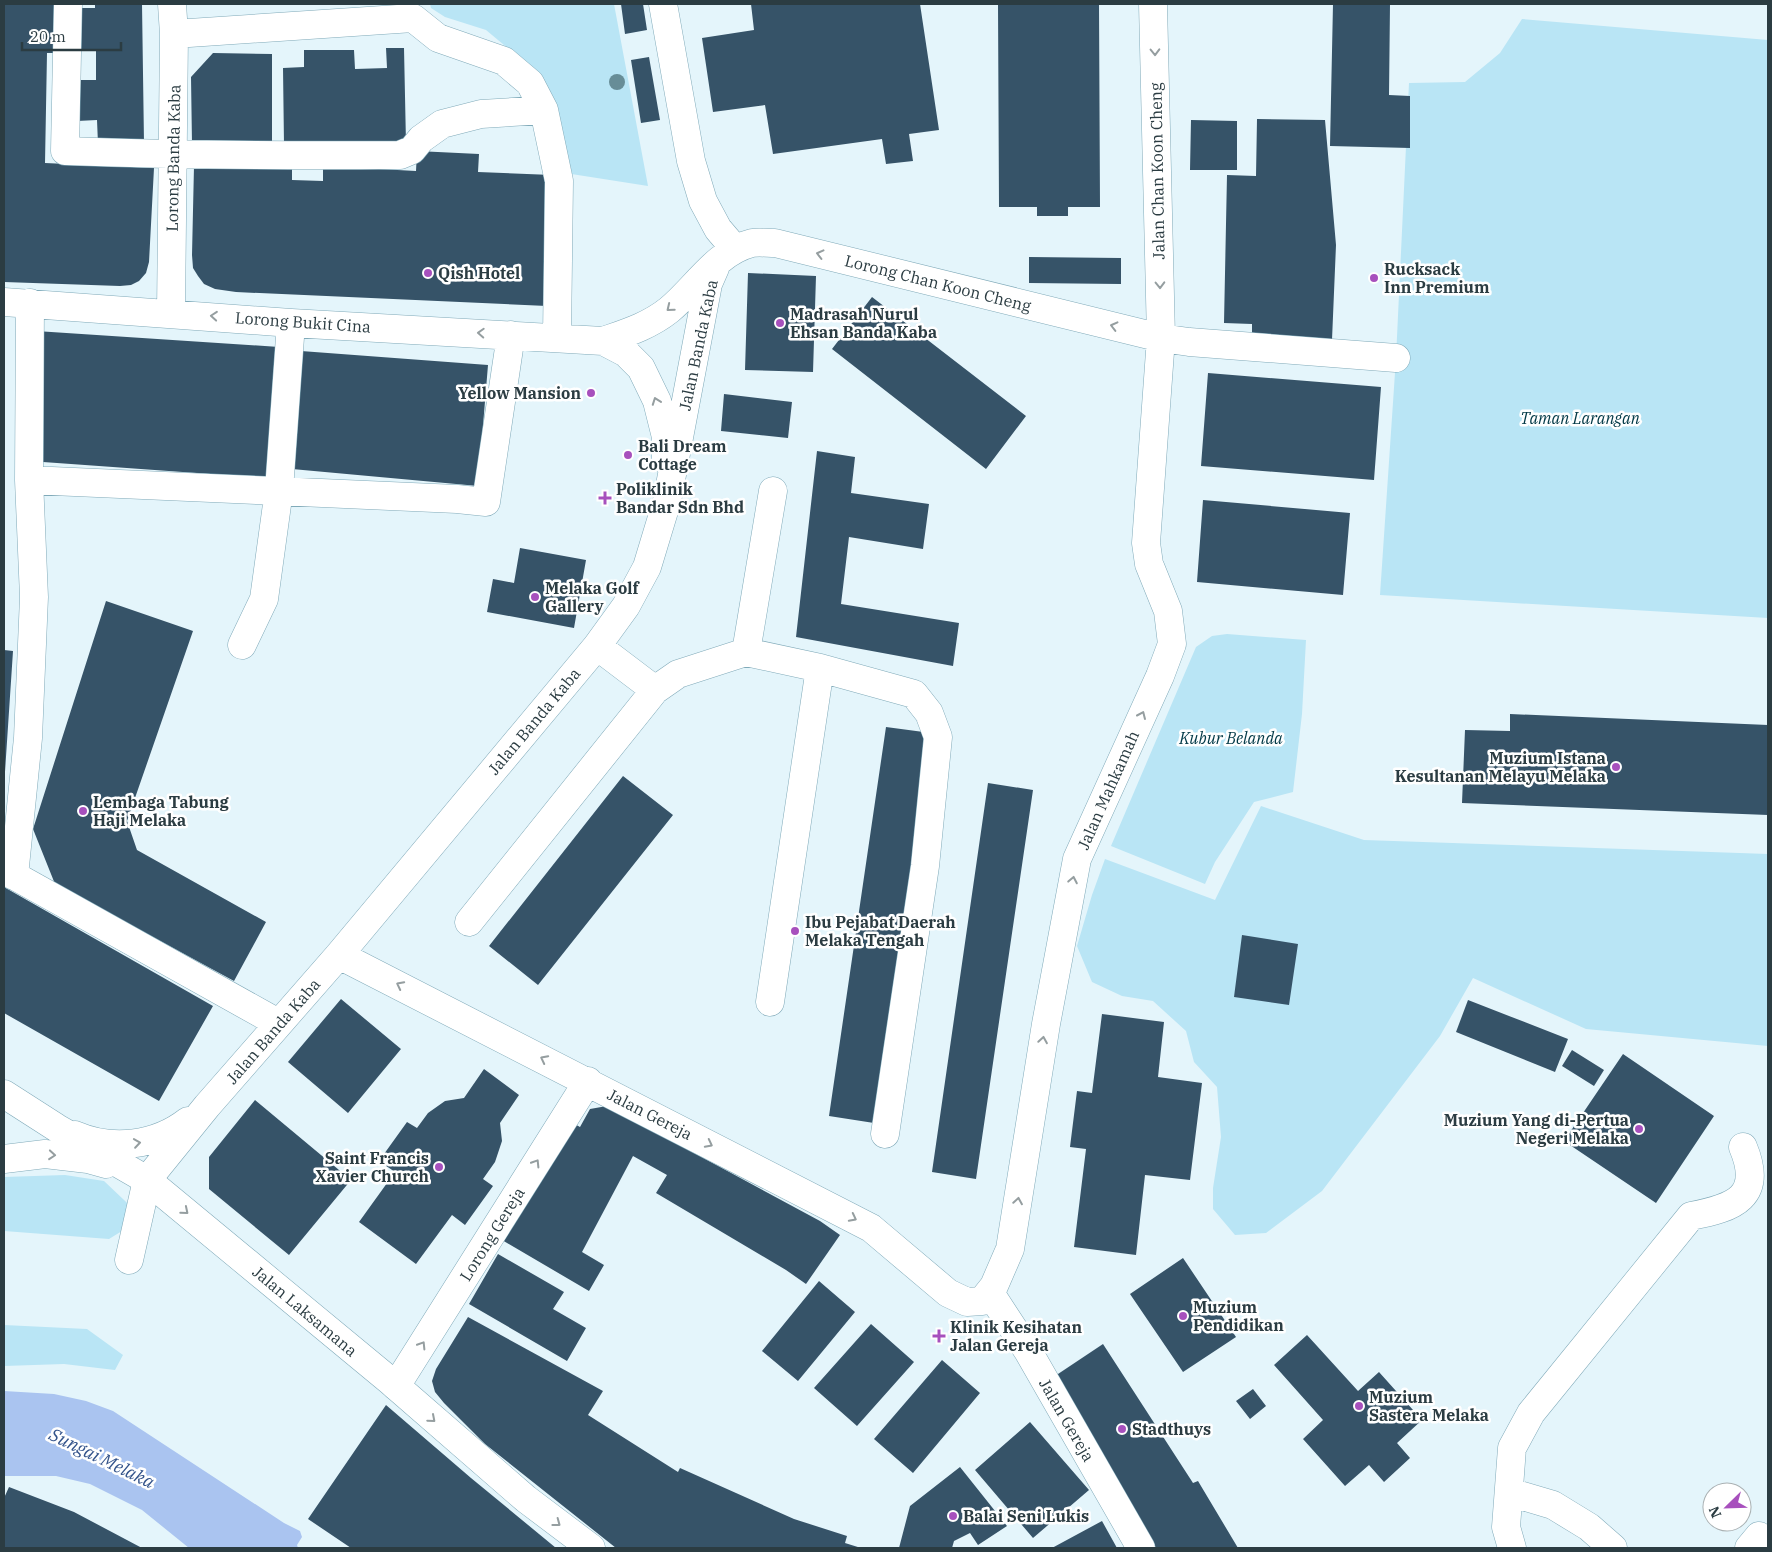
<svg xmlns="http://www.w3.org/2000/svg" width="1772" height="1552" font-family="'IBM Plex Serif',serif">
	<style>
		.green { fill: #b9e5f5 }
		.water { fill: #aac4f0 }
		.building { fill: #365368 }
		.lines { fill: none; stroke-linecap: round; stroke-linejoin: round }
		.minor-casing { stroke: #80aab9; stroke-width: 29 }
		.major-casing { stroke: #80aab9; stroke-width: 29 }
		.minor { stroke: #fff; stroke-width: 28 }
		.major { stroke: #fff; stroke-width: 28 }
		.tree { fill: #678d97 }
		.oneway { stroke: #959ea0 }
		.poi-dot { fill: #a750bd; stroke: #fff; stroke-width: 2 }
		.labels { text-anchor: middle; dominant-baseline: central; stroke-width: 5; stroke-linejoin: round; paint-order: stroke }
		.street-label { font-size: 16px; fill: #2b3c42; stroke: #fff }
		.poi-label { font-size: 16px; font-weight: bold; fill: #2b3c42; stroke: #fff; text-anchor: start }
		.park-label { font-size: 16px; font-style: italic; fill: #003846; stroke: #fff }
		.water-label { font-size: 18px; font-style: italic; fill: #34548b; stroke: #fff }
	</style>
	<rect width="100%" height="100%" fill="#e4f5fb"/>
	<path class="green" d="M430,4H614L648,186L565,173L533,69L486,30L445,17L431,8Z
		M1522,19L1768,40V618L1380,595L1396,358L1409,83L1465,82L1500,53Z
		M1227,634L1306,640L1302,714L1293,792L1254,802L1215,862L1205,884L1111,846L1196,647L1212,636Z
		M1261,806L1364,840L1768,854V1046L1586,1029L1473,978L1440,1036L1322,1191L1266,1233L1235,1235L1213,1209V1188L1221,1137L1217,1087L1194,1062L1186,1031L1153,1001L1122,996L1092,982L1077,946L1092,895L1105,859L1215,900Z
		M65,1175L104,1181L143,1218L109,1239L4,1231V1177Z
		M4,1325L87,1329L123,1355L115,1370L64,1364L4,1366Z"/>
	<path class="water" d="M4,1391L54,1394L86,1401L113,1411L284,1523L300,1531L302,1537L297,1545L298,1548H189L142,1510L90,1484L56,1476H4Z"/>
	<path class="building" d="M4,4H59L58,53H47L45,163L154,168L149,262L146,273L139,281L131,285L120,286L4,282Z
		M95,4H142L144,143L98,144L97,120L77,121V80H96V50H76V8H95Z
		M621,4H643L647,30L625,34Z
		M751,4H920L939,130L909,134L913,161L886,164L882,139L773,154L765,105L713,112L702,38L754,30Z
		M998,4H1099L1100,207H1068V216H1037V207H999Z
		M1333,4H1390L1389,95L1410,96V148L1330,146Z
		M386,48H404L406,144L284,145L283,68L304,67V50H354L355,69L387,68Z
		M213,53L272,54V144H192L191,77Z
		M649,57L660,120L641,123L631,60Z
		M1257,119L1325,120L1336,245L1332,340L1252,337V324L1224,323L1227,175L1256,176Z
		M1191,120L1237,121V170H1190Z
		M417,151L479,154L478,172L552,175L547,306L236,292L215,289L204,284L198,276L193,268L192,255L194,166L292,168V180L323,181V166L416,171Z
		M1029,257L1121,258V284L1029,283Z
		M748,273L816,276L813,372L745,370Z
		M872,297L1026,416L986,469L832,349Z
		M36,331L279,347L267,478L43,462Z
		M301,351L488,365L478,486L292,469Z
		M1208,373L1381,387L1374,480L1201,466Z
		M724,394L792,402L788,438L721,431Z
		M817,451L855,457L851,493L929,504L923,549L849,537L841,604L959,623L953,666L796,637Z
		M1203,500L1350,513L1343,595L1197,582Z
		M520,548L586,560L574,628L487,612L493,579L514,583Z
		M106,601L193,631L127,821L137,850L266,922L234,981L55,884L33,829Z
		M4,650L13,651L5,772H4Z
		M1510,714L1768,725V815L1462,803L1465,730L1510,731Z
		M886,727L931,733L874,1123L829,1116Z
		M623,776L673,815L538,985L489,946Z
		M988,783L1033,790L976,1179L932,1172Z
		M4,887L213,1006L159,1101L4,1013Z
		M1242,935L1298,944L1289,1005L1234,997Z
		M341,999L401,1049L348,1113L288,1062Z
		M1468,1000L1568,1039L1555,1072L1456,1032Z
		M1102,1014L1164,1022L1158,1077L1202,1083L1190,1180L1145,1175L1136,1255L1074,1247L1086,1149L1070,1147L1077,1091L1092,1093Z
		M1572,1050L1604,1070L1594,1086L1562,1066Z
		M1623,1054L1714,1116L1656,1203L1564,1141Z
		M484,1069L519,1095L500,1123L502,1141L495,1162L483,1179L493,1186L465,1225L452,1215L416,1264L359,1222L395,1172L379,1161L407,1122L417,1128L428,1113L445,1101L464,1098Z
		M255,1100L351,1180L289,1255L209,1189V1157Z
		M607,1106L820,1221L840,1235L806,1284L786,1270L656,1193L667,1175L633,1156L582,1252L604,1265L589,1291L502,1240L571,1122L580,1127L590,1109Z
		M498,1254L564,1292L553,1309L586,1328L567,1361L469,1304Z
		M1183,1258L1236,1337L1183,1372L1130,1294Z
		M819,1281L855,1312L798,1381L762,1351Z
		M468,1317L603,1391L588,1415L678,1472L680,1468L794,1519L847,1536L845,1543L861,1548H616L485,1444L444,1403L435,1392L432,1381L436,1369Z
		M871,1324L914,1362L857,1426L814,1388Z
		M1307,1335L1358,1391L1379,1372L1422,1420L1397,1443L1410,1458L1384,1482L1369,1465L1345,1486L1303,1439L1323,1420L1274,1365Z
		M1103,1344L1193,1483L1198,1481L1238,1548H1156L1055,1376Z
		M942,1360L980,1393L913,1473L874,1439Z
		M1253,1389L1266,1406L1250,1419L1236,1401Z
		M386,1405L471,1478L556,1548H351L308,1519Z
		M1030,1422L1089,1490L1033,1538L975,1470Z
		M960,1467L1007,1526L978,1545L970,1533L954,1541L952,1548H899L910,1506Z
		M9,1487L74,1512L142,1548H4V1498Z
		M1102,1521L1117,1548H1052Z"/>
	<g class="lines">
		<g class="minor-casing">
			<path id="minor" d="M68,4L65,151C177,155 288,156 400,155L412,150L421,139L442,124L481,114L544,110
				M663,4L691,161L703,201L718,229L735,249
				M174,34L413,18L438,38L504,61L530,83L544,110L559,181L557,338
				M4,302L291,323L603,341C626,333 649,326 669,310C696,288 716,252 752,243C759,242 768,243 775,243L1161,338L1189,342L1396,358
				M171,313L174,34L172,4
				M603,341L626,353L641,368L657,401L666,437V460
				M29,480L457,499L486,502L511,335
				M242,645L264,599L279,490L291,323
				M597,646L655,690L678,674L746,652L820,668L914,694L929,713L938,737L925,866L885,1134
				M746,652L773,491
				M4,870L278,1023
				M14,876L28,738L34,597L29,480L30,303
				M469,922L655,690
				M339,955L871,1228L948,1293L967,1302L982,1301L994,1286L1010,1249L1046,1024L1077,859L1160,676L1172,644L1168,611L1149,564L1146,543L1161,338L1153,4
				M770,1002L820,668
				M75,1135C112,1151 156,1146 188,1121
				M129,1260L147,1180L207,1106L339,955L597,646L626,606L647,567L667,501L708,284L715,268
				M990,1293L1028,1351L1141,1548
				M396,1386L588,1081
				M1509,1492L1553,1505L1589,1527L1613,1548
				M1512,1548L1506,1527L1512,1448L1531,1413L1691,1216C1734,1208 1764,1197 1743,1147
				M1749,1548L1759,1536"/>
		</g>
		<g class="major-casing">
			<path id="major" d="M4,1094L57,1128L147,1180L389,1380L526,1499L591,1548
				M4,1159L45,1154L88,1159L106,1164"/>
		</g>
		<use href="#minor" class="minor"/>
		<use href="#major" class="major"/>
	</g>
	<circle class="tree" cx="617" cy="82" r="8"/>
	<defs><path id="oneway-chevron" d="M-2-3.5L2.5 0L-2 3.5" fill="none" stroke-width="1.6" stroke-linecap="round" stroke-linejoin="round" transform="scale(1.25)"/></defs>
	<g class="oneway">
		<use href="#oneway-chevron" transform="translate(1155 52) rotate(89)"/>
		<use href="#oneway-chevron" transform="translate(820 254) rotate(-166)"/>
		<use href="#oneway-chevron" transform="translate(1160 285) rotate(89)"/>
		<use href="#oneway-chevron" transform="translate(670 308) rotate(141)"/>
		<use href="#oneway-chevron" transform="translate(214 316) rotate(-175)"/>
		<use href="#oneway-chevron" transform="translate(1114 326) rotate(-166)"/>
		<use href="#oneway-chevron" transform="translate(481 333) rotate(-177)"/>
		<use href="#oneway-chevron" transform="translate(656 401) rotate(-110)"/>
		<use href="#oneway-chevron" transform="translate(1142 715) rotate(-66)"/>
		<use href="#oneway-chevron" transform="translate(1073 880) rotate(-79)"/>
		<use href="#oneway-chevron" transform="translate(400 985) rotate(-153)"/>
		<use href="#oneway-chevron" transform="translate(1043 1040) rotate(-81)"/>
		<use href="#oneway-chevron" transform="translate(544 1059) rotate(-153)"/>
		<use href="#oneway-chevron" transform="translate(137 1143) rotate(-8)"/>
		<use href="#oneway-chevron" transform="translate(709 1144) rotate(27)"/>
		<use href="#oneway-chevron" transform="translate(52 1155) rotate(5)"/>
		<use href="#oneway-chevron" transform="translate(536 1163) rotate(-58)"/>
		<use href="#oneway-chevron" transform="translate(1018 1201) rotate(-81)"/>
		<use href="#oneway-chevron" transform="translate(185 1211) rotate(40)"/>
		<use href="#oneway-chevron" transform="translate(853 1218) rotate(27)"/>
		<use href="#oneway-chevron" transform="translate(422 1345) rotate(-58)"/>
		<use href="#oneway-chevron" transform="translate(432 1419) rotate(41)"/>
		<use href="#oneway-chevron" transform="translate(557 1523) rotate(37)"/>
	</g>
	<g class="poi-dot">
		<circle cx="428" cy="273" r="5"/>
		<circle cx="1374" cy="278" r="5"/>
		<circle cx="780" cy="323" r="5"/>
		<circle cx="591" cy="393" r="5"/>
		<circle cx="628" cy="455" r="5"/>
		<path d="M602.5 490.5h5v5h5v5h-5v5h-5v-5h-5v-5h5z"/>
		<circle cx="535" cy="597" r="5"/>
		<circle cx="1616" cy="767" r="5"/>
		<circle cx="83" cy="811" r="5"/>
		<circle cx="795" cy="931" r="5"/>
		<circle cx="1639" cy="1129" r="5"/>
		<circle cx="439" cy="1167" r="5"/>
		<circle cx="1183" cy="1316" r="5"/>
		<path d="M936.5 1328.5h5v5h5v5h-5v5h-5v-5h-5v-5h5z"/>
		<circle cx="1359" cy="1406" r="5"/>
		<circle cx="1122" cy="1429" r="5"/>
		<circle cx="953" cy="1516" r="5"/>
	</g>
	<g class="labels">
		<g class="street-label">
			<text transform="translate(173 158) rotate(-89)">Lorong Banda Kaba</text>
			<text transform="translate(1157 171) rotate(-91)">Jalan Chan Koon Cheng</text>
			<text transform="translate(938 283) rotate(14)">Lorong Chan Koon Cheng</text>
			<text transform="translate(303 322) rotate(4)">Lorong Bukit Cina</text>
			<text transform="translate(698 345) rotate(-78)">Jalan Banda Kaba</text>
			<text transform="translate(534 721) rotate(-50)">Jalan Banda Kaba</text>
			<text transform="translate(1108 790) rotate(-66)">Jalan Mahkamah</text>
			<text transform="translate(273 1031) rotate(-49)">Jalan Banda Kaba</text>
			<text transform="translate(650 1114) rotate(27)">Jalan Gereja</text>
			<text transform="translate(492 1234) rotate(-58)">Lorong Gereja</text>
			<text transform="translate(305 1311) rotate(40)">Jalan Laksamana</text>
			<text transform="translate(1067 1420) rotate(60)">Jalan Gereja</text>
		</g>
		<g class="poi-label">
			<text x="1384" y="269">Rucksack<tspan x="1384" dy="18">Inn Premium</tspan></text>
			<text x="438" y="273">Qish Hotel</text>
			<text x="790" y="314">Madrasah Nurul<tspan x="790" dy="18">Ehsan Banda Kaba</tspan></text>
			<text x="581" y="393" text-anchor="end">Yellow Mansion</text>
			<text x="638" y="446">Bali Dream<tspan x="638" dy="18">Cottage</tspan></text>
			<text x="616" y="489">Poliklinik<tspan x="616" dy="18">Bandar Sdn Bhd</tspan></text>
			<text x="545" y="588">Melaka Golf<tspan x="545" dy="18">Gallery</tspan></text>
			<text x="1606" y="758" text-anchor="end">Muzium Istana<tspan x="1606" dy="18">Kesultanan Melayu Melaka</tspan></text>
			<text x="93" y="802">Lembaga Tabung<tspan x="93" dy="18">Haji Melaka</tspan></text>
			<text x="805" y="922">Ibu Pejabat Daerah<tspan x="805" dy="18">Melaka Tengah</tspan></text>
			<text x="1629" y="1120" text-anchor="end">Muzium Yang di-Pertua<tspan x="1629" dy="18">Negeri Melaka</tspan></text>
			<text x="429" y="1158" text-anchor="end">Saint Francis<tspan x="429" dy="18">Xavier Church</tspan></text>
			<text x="1193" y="1307">Muzium<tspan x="1193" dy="18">Pendidikan</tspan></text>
			<text x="950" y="1327">Klinik Kesihatan<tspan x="950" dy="18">Jalan Gereja</tspan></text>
			<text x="1369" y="1397">Muzium<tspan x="1369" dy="18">Sastera Melaka</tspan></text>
			<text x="1132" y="1429">Stadthuys</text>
			<text x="963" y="1516">Balai Seni Lukis</text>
		</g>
		<g class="park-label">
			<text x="1580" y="418">Taman Larangan</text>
			<text x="1231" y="738">Kubur Belanda</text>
		</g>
		<g class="water-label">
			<text transform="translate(102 1458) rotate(26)">Sungai Melaka</text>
		</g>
	</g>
	<rect width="1772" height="1552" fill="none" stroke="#2b3c42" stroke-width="10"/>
	<g transform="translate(1727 1507) rotate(247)"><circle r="24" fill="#ffffff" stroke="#aab1b3"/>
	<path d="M0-4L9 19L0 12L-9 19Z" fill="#a750bd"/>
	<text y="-8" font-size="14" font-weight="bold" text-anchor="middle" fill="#2b3c42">N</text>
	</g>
	<path d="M22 42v8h99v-8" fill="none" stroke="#2b3c42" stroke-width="2.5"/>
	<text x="30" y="42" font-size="15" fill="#2b3c42" stroke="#ffffff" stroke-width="4" paint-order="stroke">20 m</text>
</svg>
